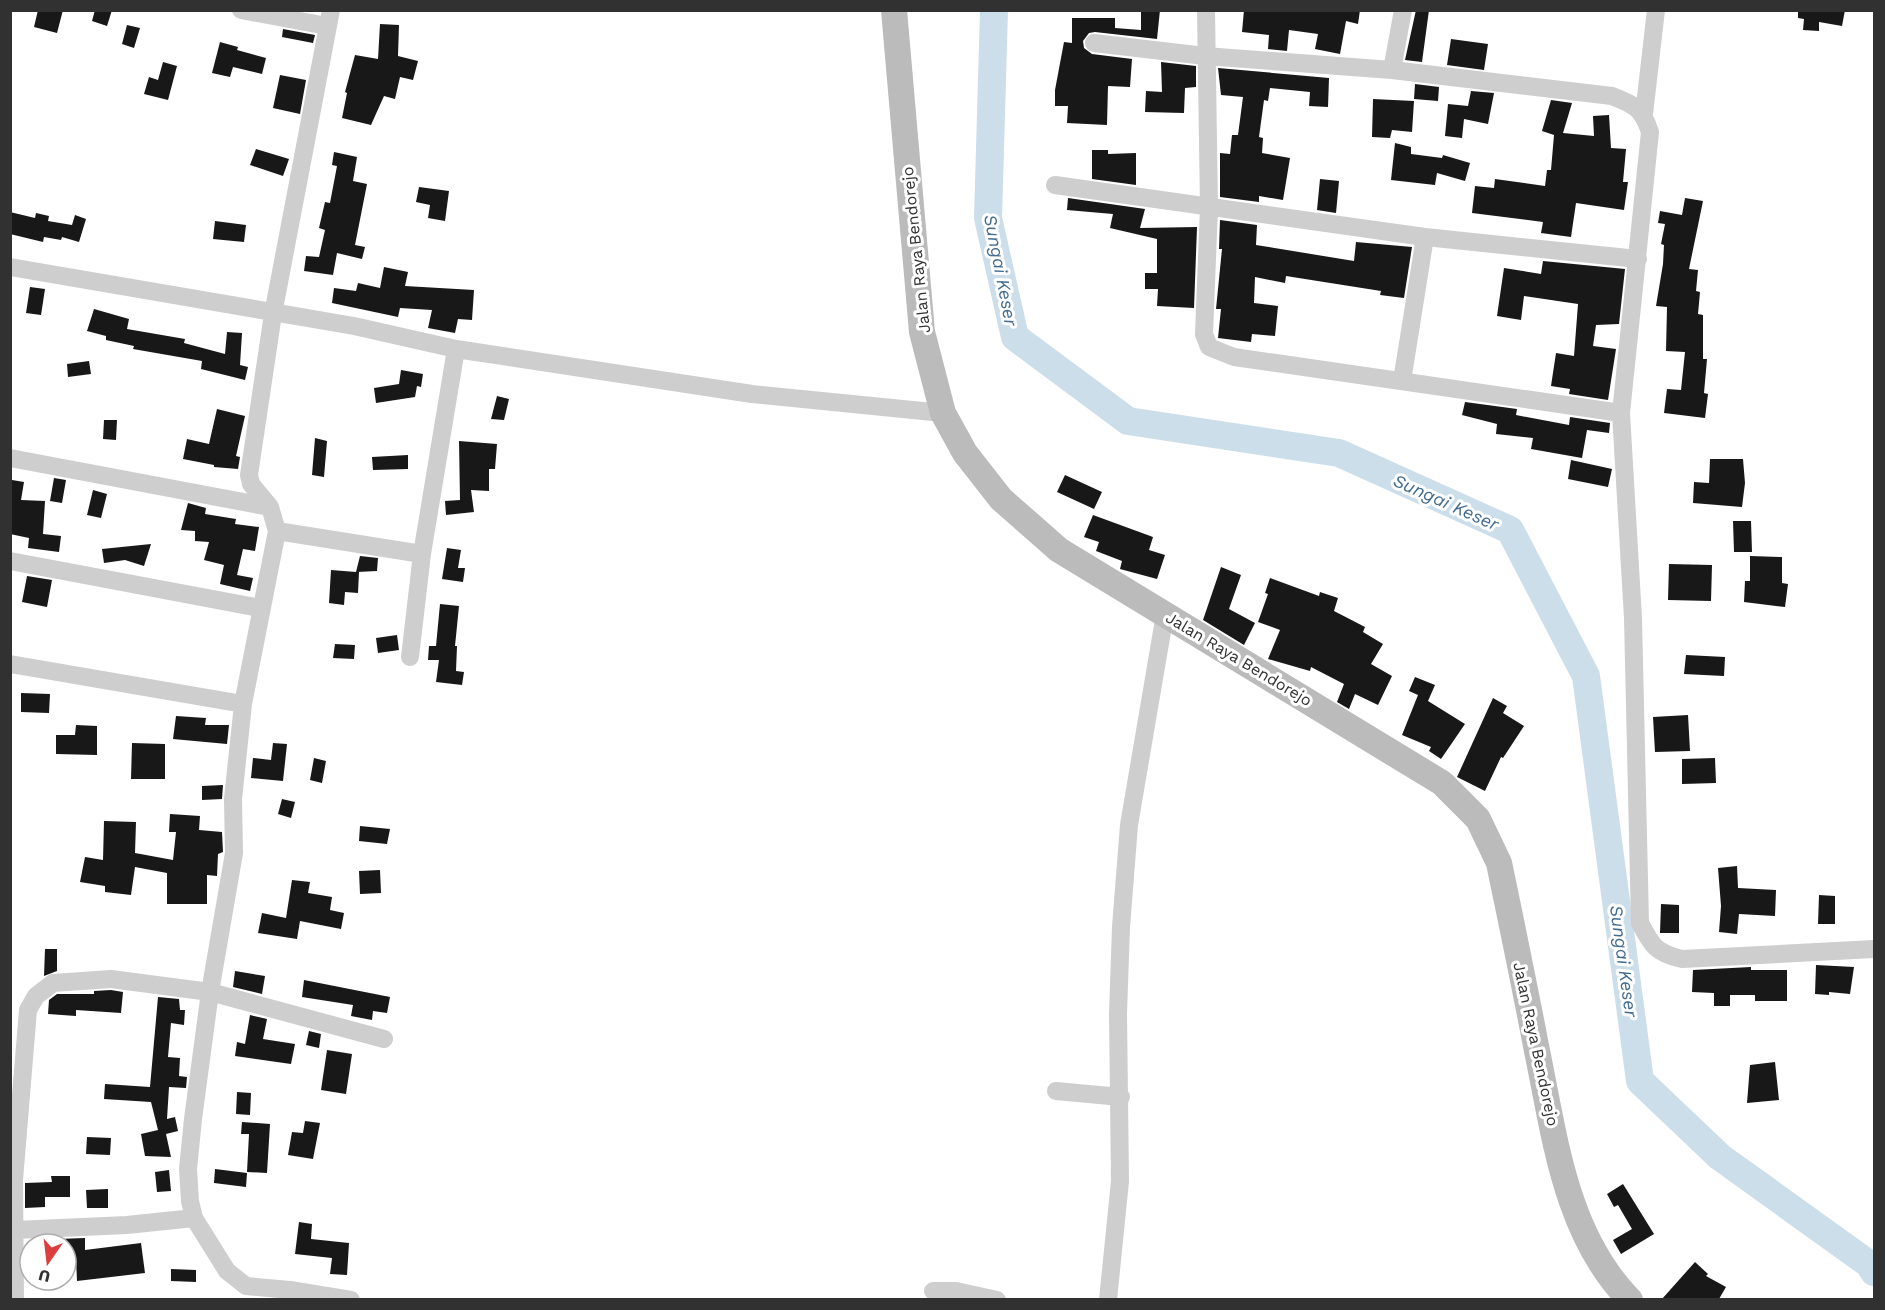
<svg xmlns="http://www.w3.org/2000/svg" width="1885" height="1310" font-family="'Work Sans',sans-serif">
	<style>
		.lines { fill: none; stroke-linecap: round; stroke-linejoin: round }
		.river { stroke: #cddeeb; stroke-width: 28 }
		.building { fill: #181818 }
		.minor { stroke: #cecece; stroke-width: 18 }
		.secondary { stroke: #bbb; stroke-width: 26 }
		.labels { text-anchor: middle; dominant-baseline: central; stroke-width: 6; stroke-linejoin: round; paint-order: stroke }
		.street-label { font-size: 16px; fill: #313131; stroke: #fff }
		.water-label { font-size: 18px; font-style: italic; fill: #426c8f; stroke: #fff }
	</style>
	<rect width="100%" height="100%" fill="#fff"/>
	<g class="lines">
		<path class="river" d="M994,10L988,218L1015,337L1128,421L1339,453L1510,530L1586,676L1640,1081L1720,1157L1869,1264L1874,1272"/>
	</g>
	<path class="building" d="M38,10H63L57,33L34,27Z
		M95,10H112L107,26L92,21Z
		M1141,10H1160L1157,39L1095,32L1089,33L1083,41L1084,48L1092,54L1132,59L1130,87L1108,86L1107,125L1067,123L1068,106H1055V90L1064,42L1072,43V18H1115V28L1141,30Z
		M1244,10H1360L1358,24L1346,21L1340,54L1315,49L1318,34L1289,30L1287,51L1268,49L1269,35L1242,32Z
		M1416,10H1429L1422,62L1405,60Z
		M1798,10H1845L1842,26L1819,22V31L1803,30L1804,19L1798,18Z
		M380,24L399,25L398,56L418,61L413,80L400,77L395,99L384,96L371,125L342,118L347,93L345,92L355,55L378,59Z
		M127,25L140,28L134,48L122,44Z
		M283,29L315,35L313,43L282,37Z
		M1451,39L1488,44L1484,70L1447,65Z
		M220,42L238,47L237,50L266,58L262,74L233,67L230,77L212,73Z
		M163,62L177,66L168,100L144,94L149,77L158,80Z
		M1161,62L1196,66V87L1185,88L1184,113L1145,112L1146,91L1162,92Z
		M1218,68L1329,78L1328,107L1309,106L1310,92L1270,88L1268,101L1264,100L1259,137L1263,138L1262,153L1290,158L1283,200L1259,196V202L1220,197V153L1230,154L1232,135H1238L1243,97L1221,95Z
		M280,75L306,80L300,114L273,108Z
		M1415,84L1439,87L1438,101L1414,99Z
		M1471,91L1494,93L1488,124L1464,119L1462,138L1445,136L1448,104L1468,106Z
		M1373,99L1414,101L1412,132L1392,130L1390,138L1372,137Z
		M1551,100L1572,103L1563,133L1594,136L1593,116L1609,115L1611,148L1626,149L1623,182H1628L1624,210L1576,203L1571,237L1541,233L1543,222L1472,213L1475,186L1494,188L1495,179L1545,186L1547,170H1551L1554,135L1542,131Z
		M1395,143L1411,147V154L1442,158L1443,155L1470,163L1465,181L1437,173L1435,185L1391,180Z
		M256,149L289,159L283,176L250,165Z
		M1092,150H1108V154L1136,153V185L1092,179Z
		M334,152L357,157L353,181L367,184L355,245L365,247L362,259L337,253L333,275L304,271L306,256L319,257L325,230L319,228L325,202L330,203L337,166L332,165Z
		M1320,179L1339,181L1336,213L1317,210Z
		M419,187L449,191L445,221L428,218L430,205L416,202Z
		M1068,198L1145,209L1140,228L1197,227L1194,308L1157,306L1158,289H1145V273H1157V239L1110,228L1113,214L1067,210Z
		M1685,198L1703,201L1689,269L1698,270L1696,291L1700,292L1698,314L1703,315V359H1707L1704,393L1708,394L1705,418L1664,413L1667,389L1681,390L1685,352L1666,351L1667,307L1656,306L1663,264L1664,245L1661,244L1665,224L1658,223L1660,211L1682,215Z
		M10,212L35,218L36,213L49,216L48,221L72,225L75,215L86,219L79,242L62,237L61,240L44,237L43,242L10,234Z
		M1220,220L1257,225L1256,245L1354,261L1356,242L1412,247L1404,298L1380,295L1381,291L1286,276L1285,283L1255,277L1254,303L1278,306L1275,336L1252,334L1251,342L1218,338L1221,309H1216L1222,249H1219Z
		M215,221L246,225L244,242L213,239Z
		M1543,261L1625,269L1619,324L1596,325L1593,346L1616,349L1608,400L1569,394L1570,389L1551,386L1556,353L1574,356L1578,304L1524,296L1521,320L1497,316L1504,268L1541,274Z
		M384,267L408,272L405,286L474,290L472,320L458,319L455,333L428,328L432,310L400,308L398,317L332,303L334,288L356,291L358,283L380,288Z
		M30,287L45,289L41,315L26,313Z
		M94,309L129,319L127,329L185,339L184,343L225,354L227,332L242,333L240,365L248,367L245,380L201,369L202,361L133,349L134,346L106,340V336L87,331Z
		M89,361L91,374L68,377L67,364Z
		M401,370L423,374L421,387L417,386L415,397L376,403L374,388L399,384Z
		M497,396L509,399L504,420L491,419Z
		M1465,402L1517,409L1516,415L1569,425L1570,417L1610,423L1609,433L1587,430L1582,458L1531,449L1533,438L1496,434L1497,424L1462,415Z
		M217,409L245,416L236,456L240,457L238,469L214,467V465L183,459L187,439L209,444Z
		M104,420H117L116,440L103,439Z
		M315,438L327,441L324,477L312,475Z
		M459,441L497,444L495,469H489V491L471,490L474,512L446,515L445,501L460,500Z
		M408,455V469L373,470L372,457Z
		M1710,459H1743L1745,483L1742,507L1693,503L1694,482L1709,483Z
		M1571,460L1612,469L1608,487L1568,479Z
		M1065,475L1102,492L1094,509L1057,492Z
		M54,478L66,480L62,503L50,501Z
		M12,480L24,482L21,500L45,501L43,534L61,536L59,552L28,548L29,538L10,534Z
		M93,490L107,494L101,518L87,515Z
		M188,503L206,508L205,514L236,519L235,524L259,527L255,551L243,549L237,575L253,578L250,591L220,584L224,565L204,560L209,542L195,541V531L181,530Z
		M1093,515L1153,537L1149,550L1165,555L1157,579L1120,569L1122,561L1096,551L1099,542L1084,537Z
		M1733,521H1751L1752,552H1734Z
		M151,544L144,566L125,560L104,563L102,549Z
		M447,548L461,550L458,568H465L463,582L442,579Z
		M360,556L378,558L377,571L357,572H359L358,593L345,592L344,605L329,603L331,570L356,572Z
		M1750,556L1782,557V583L1788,584L1785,607L1744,602L1745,581H1750Z
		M1669,564L1712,565L1711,601L1668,600Z
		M1221,567L1241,575L1229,609L1255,623L1244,645L1203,620Z
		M27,576L52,580L47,607L22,602Z
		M1270,578L1319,596L1320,592L1338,598L1334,611L1365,627L1363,632L1383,644L1371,664L1392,676L1378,705L1355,694L1349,709L1337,702L1344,684L1311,667L1310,671L1268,659L1280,630L1258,622L1268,594L1265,593Z
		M440,604L459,606L455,646H457L456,671L464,672L462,685L436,682L439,660H428L429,646H436Z
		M397,635L399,650L378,653L376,638Z
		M335,644L355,645L354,659L333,658Z
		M1686,655L1725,657L1724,676L1684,674Z
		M1415,677L1435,685L1428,701L1465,724L1441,759L1429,751L1431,747L1402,735L1418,695L1409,691Z
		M21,693L50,694L49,713L21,712Z
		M1493,698L1507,706L1503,713L1524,726L1503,758L1501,757L1485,791L1457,777Z
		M1688,715L1690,751L1655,752L1653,717Z
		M176,716L206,718L205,725H229L227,744L173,739Z
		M76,725L97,726V755L56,754V735H75Z
		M132,743L165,744V779H131Z
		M273,743L287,744L283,781L251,778L253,758L271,760Z
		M314,758L326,761L322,783L310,780Z
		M1715,758L1716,783L1682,784V759Z
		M223,785L222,799L202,800V786Z
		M282,799L295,802L291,818L278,814Z
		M170,814L200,816L199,830L222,832L223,852L218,854L217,876L207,875V904H167V873L135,867L131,895L105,892V886L80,882L85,857L103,860L104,821L136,822L135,853L173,860L176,832H169Z
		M360,826L390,829L387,844L359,841Z
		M1737,866L1738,888L1776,890L1775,916L1739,914L1737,934L1719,932L1721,906L1718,868Z
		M380,870L381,893L360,894L359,871Z
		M292,880L310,882L308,893L332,897L330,910L344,913L341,929L300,921L297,939L258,933L262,913L286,918Z
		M1819,895L1835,896V924H1818Z
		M1661,904L1679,905V933H1660Z
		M45,949H57V971L44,976Z
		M1816,965L1854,967L1850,994L1829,992V995L1815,994Z
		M1751,967V970H1787V1001H1755V995H1730V1006H1714V993L1692,992L1693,970Z
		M235,971L265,976L262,994L233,987Z
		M304,980L390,997L387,1013L373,1011L372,1020L351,1016L353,1005L302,997Z
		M111,990L123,992L121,1013L76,1010V1016L48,1014L49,1000L57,994H94V991Z
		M158,997L179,999L180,1010H185L184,1025L171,1023L168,1057L180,1058L179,1076L187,1077L186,1088L169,1087L167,1119L175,1117L178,1131L166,1134L171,1157L145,1156L141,1134L158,1130L151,1102L104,1099L105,1084L150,1087Z
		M250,1015L267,1019L263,1039L295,1044L291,1064L235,1056L237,1042L245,1044Z
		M309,1031L321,1034L319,1048L306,1045Z
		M327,1050L352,1054L346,1094L321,1090Z
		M1775,1062L1779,1100L1747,1103L1750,1065Z
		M237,1092L251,1093L250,1115L236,1114Z
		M305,1121L320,1123L313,1159L288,1155L292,1132L303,1133Z
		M242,1122L270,1124L267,1173L247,1172L249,1134H241Z
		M87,1137L111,1138L110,1155L86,1154Z
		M215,1169L247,1173L246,1187L214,1183Z
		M169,1170L171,1191L157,1192L155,1172Z
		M51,1176H70V1197H45V1207L25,1208V1183L52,1182Z
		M1623,1184L1654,1234L1621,1254L1613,1240L1632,1229L1618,1205L1614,1207L1607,1194Z
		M108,1189V1208H87L86,1190Z
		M299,1222L312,1224L311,1239L349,1243L347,1275L330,1274L332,1258L295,1254Z
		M85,1238V1250L141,1243L145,1273L77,1281L76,1258H71L70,1246L58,1244V1239Z
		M1695,1262L1708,1274L1706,1276L1726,1287L1719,1299H1662Z
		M171,1269L196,1270V1282L171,1281Z"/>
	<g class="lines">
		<path class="minor" d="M241,10L327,26
			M331,10L273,314L249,475L251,484L270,507L277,531L243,704L233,799L234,853L210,992L193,1119L188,1169L190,1201L194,1218L227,1271L246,1286L290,1290L351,1300
			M1206,10L1209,208L1204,334L1209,347L1234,357L1621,413
			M1094,43L1205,56L1392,70L1612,96C1635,105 1642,108 1650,132L1621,413L1633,618L1640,923C1652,946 1656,953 1682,959L1874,949
			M1392,70L1403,10
			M1644,114L1656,10
			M1055,185L1425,237L1638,259
			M10,267L354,326L456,349L752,394L943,413
			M1402,381L1425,237
			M10,458L270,507
			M277,531L422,554
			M10,561L260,608
			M410,657L422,554L456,349
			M10,664L243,704
			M1056,1091L1121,1097
			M15,1230L127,1225L194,1218
			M933,1291H956L997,1300
			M15,1300L14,1180L28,1010L36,996L53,983L111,979L210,992L384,1039
			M1108,1300L1120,1181L1118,1014L1121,927L1129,825L1165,614"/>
		<path class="secondary" d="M894,10L922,332L943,413L965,453L1001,499L1059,550L1442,783L1478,819L1499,863C1512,925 1525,988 1537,1051C1555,1137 1565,1234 1630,1300"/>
	</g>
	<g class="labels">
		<g class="street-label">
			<text transform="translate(916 250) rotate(-96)">Jalan Raya Bendorejo</text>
			<text transform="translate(1239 659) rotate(31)">Jalan Raya Bendorejo</text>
			<text transform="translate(1536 1044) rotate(78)">Jalan Raya Bendorejo</text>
		</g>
		<g class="water-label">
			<text transform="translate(1001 270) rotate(79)">Sungai Keser</text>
			<text transform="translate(1446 502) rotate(24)">Sungai Keser</text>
			<text transform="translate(1624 961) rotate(82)">Sungai Keser</text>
		</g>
	</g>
	<rect width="1885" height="1310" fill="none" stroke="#313131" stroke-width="24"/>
	<g transform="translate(48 1262) rotate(194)"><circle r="28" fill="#ffffff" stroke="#adadad" stroke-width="1.5"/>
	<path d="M0-4.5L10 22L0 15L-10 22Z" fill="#dc3e3f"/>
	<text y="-9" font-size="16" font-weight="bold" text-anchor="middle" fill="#313131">U</text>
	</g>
</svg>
